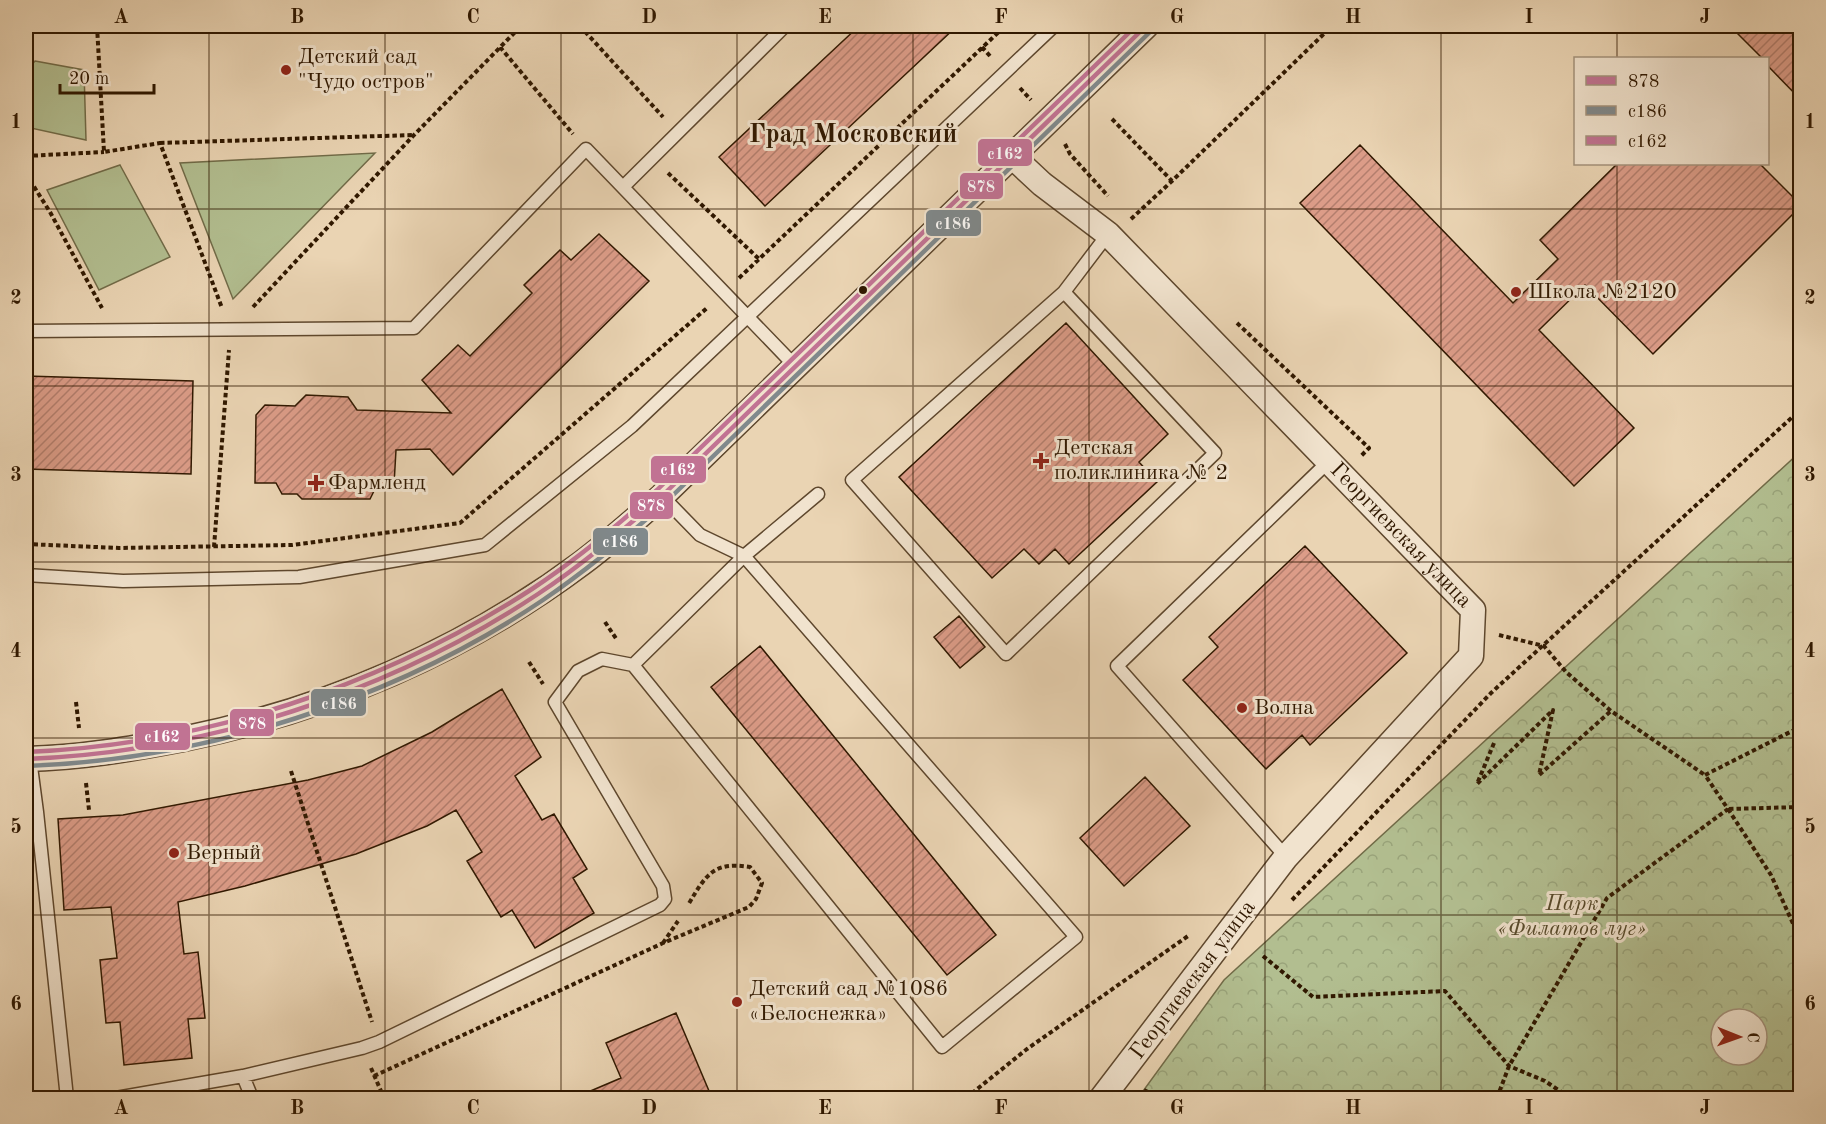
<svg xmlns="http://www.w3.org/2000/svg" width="1826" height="1124" font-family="'Old Standard TT',serif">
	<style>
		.green { fill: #b2be90; stroke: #716b48; stroke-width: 1.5 }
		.forest { fill: url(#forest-crowns); stroke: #716b48; stroke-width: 1.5; fill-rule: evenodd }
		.building { fill: url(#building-hatch); stroke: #301800; stroke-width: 1.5 }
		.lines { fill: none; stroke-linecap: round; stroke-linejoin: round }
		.service-casing { stroke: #5e472d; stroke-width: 15 }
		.minor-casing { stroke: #5e472d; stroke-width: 27 }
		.path { stroke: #301800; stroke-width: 4; stroke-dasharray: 4.5 3; stroke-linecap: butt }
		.service { stroke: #f1e3ce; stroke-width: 12 }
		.minor { stroke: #f1e3ce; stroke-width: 24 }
		.bus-1-casing { stroke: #f1e3ce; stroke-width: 9 }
		.bus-2-casing { stroke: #f1e3ce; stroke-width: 9 }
		.bus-3-casing { stroke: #f1e3ce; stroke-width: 9 }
		.bus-1 { stroke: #c17393; stroke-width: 4.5 }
		.bus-2 { stroke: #80898c; stroke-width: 4.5 }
		.bus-3 { stroke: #c17393; stroke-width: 4.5 }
		.grid { fill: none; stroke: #301800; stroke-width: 1.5; stroke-opacity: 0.55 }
		.poi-dot { fill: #8f2418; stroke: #f1e3ce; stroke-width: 2 }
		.bus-dot { fill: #301800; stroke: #f1e3ce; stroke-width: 2 }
		.labels { text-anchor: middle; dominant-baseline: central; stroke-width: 6; stroke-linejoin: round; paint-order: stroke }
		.poi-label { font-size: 22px; fill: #301800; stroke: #f1e3ce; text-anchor: start }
		.street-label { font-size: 22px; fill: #301800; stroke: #f1e3ce }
		.park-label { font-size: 22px; font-style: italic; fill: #574a2b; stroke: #f1e3ce }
		.quarter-label { font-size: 26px; font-weight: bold; fill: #301800; stroke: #f1e3ce }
		.line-badge { stroke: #f1e3ce; stroke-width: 2 }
		.badge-label { font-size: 16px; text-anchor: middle; font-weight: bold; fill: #fff }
		.neatline { fill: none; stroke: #301800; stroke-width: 2 }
		.grid-label { font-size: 20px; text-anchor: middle; font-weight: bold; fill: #301800 }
	</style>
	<defs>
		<pattern id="forest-crowns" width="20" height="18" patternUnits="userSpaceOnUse" patternTransform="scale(1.5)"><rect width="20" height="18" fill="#b2be90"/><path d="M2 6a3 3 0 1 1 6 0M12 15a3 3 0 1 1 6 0" fill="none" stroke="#99a37a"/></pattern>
		<pattern id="building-hatch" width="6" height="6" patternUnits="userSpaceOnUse" patternTransform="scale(1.5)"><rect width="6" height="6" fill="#dc9c88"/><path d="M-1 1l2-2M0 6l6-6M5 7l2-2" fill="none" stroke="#b37e6d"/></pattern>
	</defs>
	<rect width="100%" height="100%" fill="#ead4b3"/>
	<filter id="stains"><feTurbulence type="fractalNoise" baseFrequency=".00333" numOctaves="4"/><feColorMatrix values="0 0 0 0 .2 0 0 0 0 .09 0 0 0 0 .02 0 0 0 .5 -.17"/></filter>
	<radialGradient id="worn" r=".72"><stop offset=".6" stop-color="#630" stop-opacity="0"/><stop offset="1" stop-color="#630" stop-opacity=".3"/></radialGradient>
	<path class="green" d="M35,61L84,70L86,140L26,127V71Z
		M375,153L233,299L180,163Z
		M120,165L170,257L99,290L47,190Z"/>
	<path class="forest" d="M1800,452V1098H1138L1224,980ZM1721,1019H1757V1055H1721Z"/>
	<path class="building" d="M859,26H957L765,206L719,157Z
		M1730,26H1800V99L1767,65V58H1762Z
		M1360,145L1513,303L1558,259L1540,240L1617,164H1760L1800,204V207L1653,354L1585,285L1539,330L1634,428L1574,486L1300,203Z
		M599,234L649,281L453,475L430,449L396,450L394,485H377L370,499H302L297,494H282L276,483H255L256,415L265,405L295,406L306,395L348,397L357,410L451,413L422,380L458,345L470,356L532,293L524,285L560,250L571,260Z
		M1066,323L1168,434L1139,462L1157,482L1069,564L1055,549L1039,564L1024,549L992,578L899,477Z
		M26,376L193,381L191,474L26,469Z
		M1305,546L1407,653L1310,745L1302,735L1266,769L1183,680L1218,647L1209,637Z
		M959,616L985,647L960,668L934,637Z
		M760,646L996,935L947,975L711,687Z
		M502,689L541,757L515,776L542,820L554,814L587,869L573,878L594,913L535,948L512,910L501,917L467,861L482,852L456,810L427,826L356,854L245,886L178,902L184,954L198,952L205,1018L188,1019L192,1058L124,1065L120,1022L106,1023L100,960L117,958L111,907L64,910L58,819L123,815L308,780L362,766L432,732Z
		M1145,777L1190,826L1124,886L1080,838Z
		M676,1013L712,1098H574L621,1078L606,1043Z"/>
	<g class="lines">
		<g class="service-casing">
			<path id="service" d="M623,187L785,26
				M1064,292L852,480L1006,654L1215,453L1064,292L1108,234
				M26,331L414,328L586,149L796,367
				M662,496L700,535L744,556L1076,937L942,1047L633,665L744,556L818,494
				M26,575L123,581L299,577L485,545L632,426L1054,26
				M30,759L37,812L67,1098
				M1286,857L1117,666L1329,461
				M243,1076L252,1098
				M116,1098L243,1076L362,1048L379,1042L660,905L665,899L663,886L555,702L578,671L602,659L633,665"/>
		</g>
		<g class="minor-casing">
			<g id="minor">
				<path id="s1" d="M1012,156L1042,184L1108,234L1473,610L1471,656L1286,857L1102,1098"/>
				<path d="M26,759C79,758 131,749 183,739C327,710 464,651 582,563C610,542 636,519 662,496L1146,26"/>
			</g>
		</g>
		<path class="path" d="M97,26L104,152L160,143L222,308
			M580,26L663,117
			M26,30L29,26
			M500,47L573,134
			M982,47L990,56
			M1020,88L1031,100
			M1112,119L1172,181
			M160,143L413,135
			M1065,144L1070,154L1108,196
			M26,156L104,152
			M668,173L759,259
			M26,174L50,212L102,308
			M1131,219L1172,181L1332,26
			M739,278L1005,26
			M253,307L414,135L521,26
			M1237,323L1369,448L1361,456
			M26,544L119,548L292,545L460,523L707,308
			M214,547L229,350
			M605,622L617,640
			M1499,635L1544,646L1566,672L1611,711L1705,775
			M529,662L543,684
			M76,702L79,728
			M1494,743L1477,784L1553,710L1539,775L1611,711
			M291,771L372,1022
			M86,783L89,810
			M1728,809L1771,875L1800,939
			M1729,809L1800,807
			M1292,900L1491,693L1800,410
			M663,943L678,921
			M1263,956L1313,997L1445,991L1509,1066L1545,1081L1570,1098
			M371,1068L384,1098
			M374,1076L663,943L749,907L756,899L762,883L750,867C713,861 706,875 688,905
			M1144,1090L1159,1098
			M966,1098L1027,1049L1188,936
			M1497,1098L1509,1066L1607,898L1728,809L1705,775L1800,727"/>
		<use href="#service" class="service"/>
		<use href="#minor" class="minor"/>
		<g class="bus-1-casing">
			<path id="bus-1" d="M26,759C205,752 389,693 538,594C582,565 622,531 662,496L1146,26"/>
		</g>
		<g class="bus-2-casing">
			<path id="bus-2" d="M26,766C204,760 395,700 543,600C587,570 627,537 667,501L1151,31"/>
		</g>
		<g class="bus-3-casing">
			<path id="bus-3" d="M26,752C204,745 382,686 532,589C576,560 617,526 657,490L1136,26"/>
		</g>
		<use href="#bus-1" class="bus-1"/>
		<use href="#bus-2" class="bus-2"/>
		<use href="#bus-3" class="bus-3"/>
	</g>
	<path class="grid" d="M209,26V1098M385,26V1098M561,26V1098M737,26V1098M913,26V1098M1089,26V1098M1265,26V1098M1441,26V1098M1617,26V58M1617,164V1098M26,209H1800M26,386H1800M26,562H1800M26,738H1800M26,915H1800"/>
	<g class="poi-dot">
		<circle cx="286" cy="70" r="6"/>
		<circle cx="1516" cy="292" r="6"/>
		<path d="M1038 452h6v6h6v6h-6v6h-6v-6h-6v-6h6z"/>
		<path d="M313 474h6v6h6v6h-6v6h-6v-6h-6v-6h6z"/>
		<circle cx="1242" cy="708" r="6"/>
		<circle cx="174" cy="853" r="6"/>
		<circle cx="737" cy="1002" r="6"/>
	</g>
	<circle class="bus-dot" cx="863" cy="290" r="5"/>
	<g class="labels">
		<g class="poi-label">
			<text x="298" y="57">Детский сад<tspan x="298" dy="25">"Чудо остров"</tspan></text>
			<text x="1528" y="292">Школа №2120</text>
			<text x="1054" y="448">Детская<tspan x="1054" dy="25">поликлиника № 2</tspan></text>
			<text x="328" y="483">Фармленд</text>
			<text x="1254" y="708">Волна</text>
			<text x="186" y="853">Верный</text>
			<text x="749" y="989">Детский сад №1086<tspan x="749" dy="25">«Белоснежка»</tspan></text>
		</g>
		<g class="street-label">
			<text stroke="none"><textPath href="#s1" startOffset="544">Георгиевская улица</textPath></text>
			<text transform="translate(1193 980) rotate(-53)">Георгиевская улица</text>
		</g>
		<g class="park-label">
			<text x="1572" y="904">Парк<tspan x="1572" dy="25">«Филатов луг»</tspan></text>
		</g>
		<g class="quarter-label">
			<text x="853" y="135">Град Московский</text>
		</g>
	</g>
	<g class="line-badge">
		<rect x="977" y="138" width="56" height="29" rx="6" fill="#c17393"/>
		<rect x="959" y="172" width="45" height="28" rx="6" fill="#c17393"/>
		<rect x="925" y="209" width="57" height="28" rx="6" fill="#80898c"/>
		<rect x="650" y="455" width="57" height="29" rx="6" fill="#c17393"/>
		<rect x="629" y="491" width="45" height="29" rx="6" fill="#c17393"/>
		<rect x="592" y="527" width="57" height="29" rx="6" fill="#80898c"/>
		<rect x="310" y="688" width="57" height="29" rx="6" fill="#80898c"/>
		<rect x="229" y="708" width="46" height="29" rx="6" fill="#c17393"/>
		<rect x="134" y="722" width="57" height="29" rx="6" fill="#c17393"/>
	</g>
	<g class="badge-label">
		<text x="1005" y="159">с162</text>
		<text x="981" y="192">878</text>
		<text x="953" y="229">с186</text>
		<text x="678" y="475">с162</text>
		<text x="651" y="511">878</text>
		<text x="620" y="547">с186</text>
		<text x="339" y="709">с186</text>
		<text x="252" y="729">878</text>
		<text x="162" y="742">с162</text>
	</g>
	<rect width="1826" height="1124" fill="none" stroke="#ead4b3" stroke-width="66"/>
	<rect x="1574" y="57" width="195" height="108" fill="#f1e3ce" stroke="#a4927c" stroke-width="1.5"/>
	<rect x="1586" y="76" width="30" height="9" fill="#c17393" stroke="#a4927c" stroke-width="1.5"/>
	<text x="1628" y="87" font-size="18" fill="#301800">878</text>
	<rect x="1586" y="106" width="30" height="9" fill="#80898c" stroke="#a4927c" stroke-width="1.5"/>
	<text x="1628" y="117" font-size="18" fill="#301800">с186</text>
	<rect x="1586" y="136" width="30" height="9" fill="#c17393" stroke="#a4927c" stroke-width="1.5"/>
	<text x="1628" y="147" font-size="18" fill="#301800">с162</text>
	<g transform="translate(1739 1037) rotate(91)"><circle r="28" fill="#f1e3ce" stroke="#a4927c" stroke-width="1.5"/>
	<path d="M0-4.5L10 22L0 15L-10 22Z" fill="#8f2418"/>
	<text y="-9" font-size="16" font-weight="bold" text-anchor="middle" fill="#301800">С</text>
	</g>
	<path d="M60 84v9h94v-9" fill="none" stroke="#301800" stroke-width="3"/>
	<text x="69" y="84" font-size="18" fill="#301800" stroke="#f1e3ce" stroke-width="4.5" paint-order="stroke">20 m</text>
	<rect x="33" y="33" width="1760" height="1058" class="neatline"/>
	<g class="grid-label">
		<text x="121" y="23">A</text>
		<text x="297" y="23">B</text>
		<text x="473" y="23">C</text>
		<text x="649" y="23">D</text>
		<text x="825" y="23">E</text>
		<text x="1001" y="23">F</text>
		<text x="1177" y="23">G</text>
		<text x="1353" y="23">H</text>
		<text x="1529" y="23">I</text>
		<text x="1705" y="23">J</text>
		<text x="16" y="128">1</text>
		<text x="1810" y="128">1</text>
		<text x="16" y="304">2</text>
		<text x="1810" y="304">2</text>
		<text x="16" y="481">3</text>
		<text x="1810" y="481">3</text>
		<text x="16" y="657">4</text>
		<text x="1810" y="657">4</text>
		<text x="16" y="833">5</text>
		<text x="1810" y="833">5</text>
		<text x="16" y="1010">6</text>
		<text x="1810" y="1010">6</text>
		<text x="121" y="1114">A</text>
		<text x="297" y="1114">B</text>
		<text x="473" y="1114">C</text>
		<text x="649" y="1114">D</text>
		<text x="825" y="1114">E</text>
		<text x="1001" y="1114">F</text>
		<text x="1177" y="1114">G</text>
		<text x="1353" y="1114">H</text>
		<text x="1529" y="1114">I</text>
		<text x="1705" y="1114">J</text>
	</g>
	<rect width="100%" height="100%" filter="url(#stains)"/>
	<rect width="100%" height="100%" fill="url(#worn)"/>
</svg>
